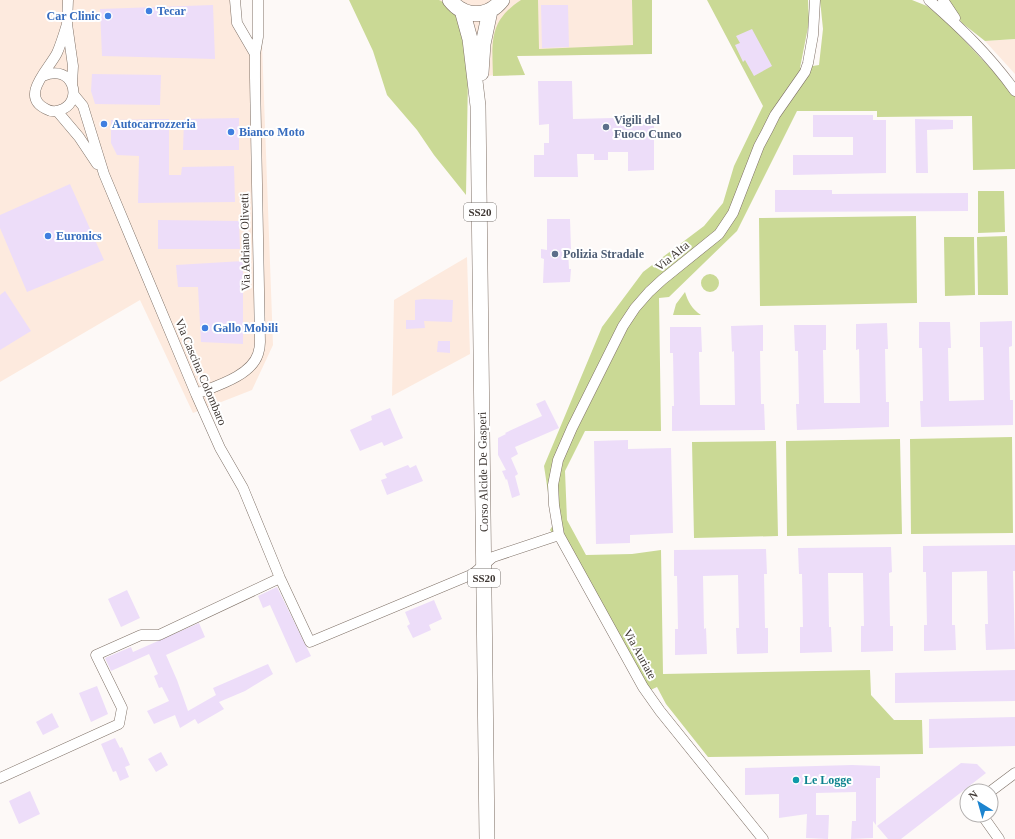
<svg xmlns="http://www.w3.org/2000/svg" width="1015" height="839" font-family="Georgia,serif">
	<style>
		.built { fill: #fdeade }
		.green { fill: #cad995 }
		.building { fill: #edddf9 }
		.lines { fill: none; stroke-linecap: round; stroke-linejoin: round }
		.minor-casing { stroke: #7e7066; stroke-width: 11 }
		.primary-casing { stroke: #7e7066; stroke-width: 16 }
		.minor { stroke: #fff; stroke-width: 10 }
		.primary { stroke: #fff; stroke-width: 15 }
		.shop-dot { fill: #3f7fe0; stroke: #fff; stroke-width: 1.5 }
		.service-dot { fill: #5c6f8a; stroke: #fff; stroke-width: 1.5 }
		.culture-dot { fill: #0f9aa8; stroke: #fff; stroke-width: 1.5 }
		.labels { text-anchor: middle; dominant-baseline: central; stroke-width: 4; stroke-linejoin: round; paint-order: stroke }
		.shield { fill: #fff; stroke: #797471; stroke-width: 1 }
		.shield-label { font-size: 11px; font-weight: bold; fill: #3f3834 }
		.shop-label { font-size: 12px; font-weight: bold; fill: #366cbe; stroke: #fff; text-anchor: start }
		.service-label { font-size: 12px; font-weight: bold; fill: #4e5e75; stroke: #fff; text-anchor: start }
		.street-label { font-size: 12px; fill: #3f3834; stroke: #fff }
		.culture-label { font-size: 12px; font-weight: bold; fill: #0d838f; stroke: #fff; text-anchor: start }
	</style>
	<rect width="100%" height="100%" fill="#fdf9f7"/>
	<path class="built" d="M0,0H239L240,18L253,43L262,44L273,345L252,390L193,413L140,300L0,382Z
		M439,0H652V54L517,56L525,75L468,76Z
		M1015,39V74L985,41Z
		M467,257L470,354L392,396L394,300Z"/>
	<path class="green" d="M349,0H439L447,4L463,23L468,76L466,195L434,155L417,130L387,95L373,51Z
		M521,0H538L539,49L633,45L632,0H652V54L517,56L525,75L493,76C492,41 489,21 521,0Z
		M707,0H808L809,22L800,68L819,65L823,29L820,0H912L927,6L948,23L1010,89L1015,96V169L973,170L972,116L877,117V111H797L737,231L669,297L659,298L661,431H585L565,471L567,520L586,555L632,554L661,550L663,674L870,670L871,695L894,720H922L923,754L708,757L666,704L657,687L644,693L561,546L550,530L553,525L544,466L602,327L643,272L704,226L723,203L734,166L763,106Z
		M945,0H1015V39L985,41L962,23Z
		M978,191H1004L1005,232L978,233Z
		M916,216L917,303L760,306L759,218Z
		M1007,236L1008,295H978L977,237Z
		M944,237H974L975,295L945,296Z
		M701 283a9 9 0 1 1 18 0a9 9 0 1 1-18 0Z
		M685,292C688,302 692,309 701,315H673L676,304Z
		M1012,437L1013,533L911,534L910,439Z
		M900,439L902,534L787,536L786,441Z
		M776,441L778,536L694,538L692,442Z"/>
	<path class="building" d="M213,5L215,59L102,56L100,9Z
		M541,5H568L569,47L542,48Z
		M752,29L772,66L754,76L745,60L743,62L735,45L740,43L736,36Z
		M92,74L161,75L160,105L95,104L91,91Z
		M538,81H572L573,119L654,117V170L628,171V152H608V160H594V154H577L578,177H534V155H544V143H549V124L539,125Z
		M813,115H873V120H886V173L793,175V155H853V137H813Z
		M239,118V150H183L184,119Z
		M169,119V175H181L182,167L234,166L235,202L138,203L139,156L117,155L111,143V120Z
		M915,119L953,120V129L927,130L928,173H916Z
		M70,184L104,260L27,292L0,228V215Z
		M775,190H832V194L968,193V211L775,212Z
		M547,219H570L571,250H568L569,269H571L570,282L543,283L544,259L541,258V249L547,250Z
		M158,220L239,221L240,249H158Z
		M243,261V344L201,342L198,287H178L176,265Z
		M5,291L31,331L0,350V295Z
		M424,299L453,300L452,322L424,321L425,328L406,329V320H415V300Z
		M1012,321V346L1009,347L1010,400H1013V425L921,427L920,401H923L922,348H919V322H950L951,348H948L949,401L984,400L983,347H980V322Z
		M887,323L888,349H885L886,402H889V427L797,430L796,404H799L798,351H795L794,325H826V350H823L824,403H860L859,349L856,350V324Z
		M763,325V351H760L761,404H764L765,430L672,431V406H674L673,353H670V327H701L702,352H699L700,405H735L734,351L732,352L731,326Z
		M438,341H450V353L437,352Z
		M545,400L559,428L515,447L518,454L511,458L518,474L515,476L520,495L512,498L507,479L506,480L502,471L506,470L498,455V438L506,434L505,433L542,416L536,404Z
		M390,408L403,438L384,446L382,442L360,451L350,430L372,420L371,416Z
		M628,440V449L671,448L673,533L630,535V543L596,544L594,441Z
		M408,465L410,468L416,465L423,481L387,495L381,480L387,478L385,474Z
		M1015,545V571H1013L1015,649L986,650L985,624H988L987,571L952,572V625H955L956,650L924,651V625H927L926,572H923V546Z
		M891,547L892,572L889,573L890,626H893V651L861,652V626H864L863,573H828L829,627H831L832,652L800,653V627H803L802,574H799L798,548Z
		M766,549L767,574H764L765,628H768V653L737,654L736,628H739L738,575L703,576L704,629L706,628L707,654L675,655V629H678L677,576H674V550Z
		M277,587L311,656L296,663L270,605L263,608L258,596Z
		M127,590L140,618L121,627L108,599Z
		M434,600L442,619L429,625L431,630L413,638L407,626L410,624L405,612Z
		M199,623L205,637L166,655L177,680L188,711L216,695L213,688L268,664L273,674L245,691L219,702L224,709L198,724L195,719L180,728L175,715L154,724L147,711L169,701L162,687L159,688L154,676L158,674L149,654L111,671L105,658L131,647L133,652Z
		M1015,670V701L895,703V673Z
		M97,686L108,714L91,722L79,693Z
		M52,713L59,727L43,735L36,722Z
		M1015,717V746L929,748V719Z
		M115,738L120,748L122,747L130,765L125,767L129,777L120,781L116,771L113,772L101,744Z
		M161,752L168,765L156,772L148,759Z
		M961,763L977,764L986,773L901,839H888L877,826Z
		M852,765L880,766V778H876V825L873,821V838L851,839L852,821H856V792L816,793V815H829L828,839L806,838L807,814L779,818V794L745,795V768Z
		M30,791L40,814L19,824L9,801Z"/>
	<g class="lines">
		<g class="minor-casing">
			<path id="minor" d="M68,0L67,24L73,66L72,84
				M235,0L237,23L255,54
				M929,0C962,29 989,55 1015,91
				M943,0L955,18
				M43,76C73,63 83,100 63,109C57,112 51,112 46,109C19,96 49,69 57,53C61,44 64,34 67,24
				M74,95L83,106L104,174L196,394L220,448L243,488L280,578L310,642L473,574L493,557L559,535
				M57,111L79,137L97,164
				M196,394C216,386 251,376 258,354C259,351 260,346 260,342L255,78V54L258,37V0
				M0,778L119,724L122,708L96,655L141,635H159L280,578
				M991,791L1015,773
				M982,815L999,839
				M763,839L660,711L643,687L559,535L554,505L553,485L558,460L572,428L623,326L635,308L649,292L662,280L719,234L733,213L759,146L767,131L775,115L805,72L808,63L813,35L815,0"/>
		</g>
		<g class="primary-casing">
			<path id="primary" d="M450,0C464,18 488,18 502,0
				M462,10L470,39L478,106L487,839
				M481,73L483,44L490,11"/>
		</g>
		<use href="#minor" class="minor"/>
		<use href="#primary" class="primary"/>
	</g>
	<g class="shop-dot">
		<circle cx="149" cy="11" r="4"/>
		<circle cx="108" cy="16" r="4"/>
		<circle cx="104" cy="124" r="4"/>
		<circle cx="231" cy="132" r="4"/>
		<circle cx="48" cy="236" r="4"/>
		<circle cx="205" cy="328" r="4"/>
	</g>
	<g class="service-dot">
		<circle cx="606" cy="127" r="4"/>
		<circle cx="555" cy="254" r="4"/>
	</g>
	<circle class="culture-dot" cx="796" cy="780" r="4"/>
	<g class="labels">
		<g class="shield">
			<rect x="464" y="203" width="32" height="18" rx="3"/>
			<rect x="468" y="569" width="32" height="18" rx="3"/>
		</g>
		<g class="shield-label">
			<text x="480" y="212">SS20</text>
			<text x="484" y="578">SS20</text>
		</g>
		<g class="shop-label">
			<text x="157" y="11">Tecar</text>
			<text x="100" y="16" text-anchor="end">Car Clinic</text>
			<text x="112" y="124">Autocarrozzeria</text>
			<text x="239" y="132">Bianco Moto</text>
			<text x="56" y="236">Euronics</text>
			<text x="213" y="328">Gallo Mobili</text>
		</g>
		<g class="service-label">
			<text x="614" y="120">Vigili del<tspan x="614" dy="14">Fuoco Cuneo</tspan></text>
			<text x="563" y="254">Polizia Stradale</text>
		</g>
		<g class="street-label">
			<text transform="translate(245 242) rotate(-91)">Via Adriano Olivetti</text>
			<text transform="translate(672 256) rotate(-39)">Via Alta</text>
			<text transform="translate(201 372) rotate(67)">Via Cascina Colombaro</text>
			<text transform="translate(483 472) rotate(-91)">Corso Alcide De Gasperi</text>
			<text transform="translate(640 654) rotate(61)">Via Auriate</text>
		</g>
		<g class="culture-label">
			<text x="804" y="780">Le Logge</text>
		</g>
	</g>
	<g transform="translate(979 803) rotate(323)"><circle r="19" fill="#ffffff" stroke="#b2afae"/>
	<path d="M0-3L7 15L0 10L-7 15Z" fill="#1c84cf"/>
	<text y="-6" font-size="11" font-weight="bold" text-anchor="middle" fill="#3f3834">N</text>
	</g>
</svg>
